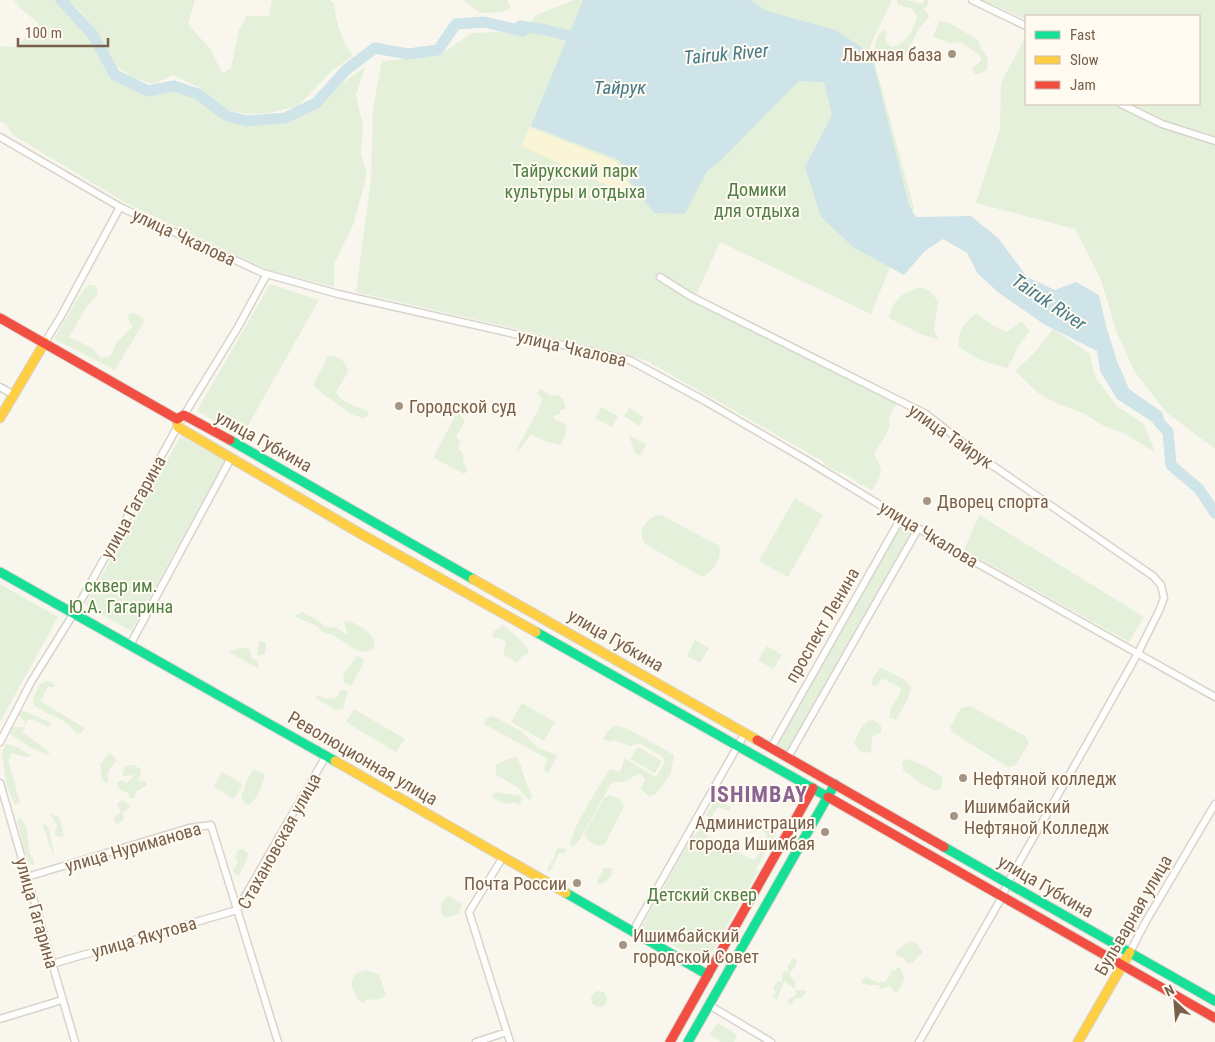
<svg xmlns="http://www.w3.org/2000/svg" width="1215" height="1042" font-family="'Roboto Condensed',sans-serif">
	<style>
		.green { fill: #e4f0d9 }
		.sand { fill: #fbf5d7 }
		.water { fill: #cfe4e9 }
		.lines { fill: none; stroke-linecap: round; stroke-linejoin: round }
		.river { stroke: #cfe4e9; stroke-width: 11 }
		.street-casing { stroke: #d8d3cc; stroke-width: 9 }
		.fast-casing { stroke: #d9d3cc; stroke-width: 11 }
		.slow-casing { stroke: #d9d3cc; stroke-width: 11 }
		.jam-casing { stroke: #d9d3cc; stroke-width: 11 }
		.street { stroke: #fefefc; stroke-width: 6 }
		.fast { stroke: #16e098; stroke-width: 9 }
		.slow { stroke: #ffcf43; stroke-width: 9 }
		.jam { stroke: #f24e42; stroke-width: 9 }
		.poi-dot { fill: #a69485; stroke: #fffbf1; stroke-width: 2 }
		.labels { text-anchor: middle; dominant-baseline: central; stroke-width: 4; stroke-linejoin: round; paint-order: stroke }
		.poi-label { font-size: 18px; fill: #79604c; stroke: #fffbf1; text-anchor: start }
		.park-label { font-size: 18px; fill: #4f7f43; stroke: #fffbf1 }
		.street-label { font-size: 18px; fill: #79604c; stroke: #fffbf1 }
		.water-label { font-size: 19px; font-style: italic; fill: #457a8c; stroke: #fffbf1 }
		.district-label { font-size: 22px; font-weight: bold; letter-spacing: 1px; fill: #896494; stroke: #fffbf1 }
	</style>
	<rect width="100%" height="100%" fill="#f9f6ee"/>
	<path class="green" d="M14,0H55L90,37L103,64L112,77L139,91L155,94L170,89L190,96L204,103L224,121L248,124L273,125L299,116L321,102L340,85L365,67L356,95L363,126L361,154L367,173L354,223L334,264V287L268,270L124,202L13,135L6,124L0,121V46L16,47L39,24L19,7Z
		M68,0H195L188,24L211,50L222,73L231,68L239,30L247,16H269L272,0H330L334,3C336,23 341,39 353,56L333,70L298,106L269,113L249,114L226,110L200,88L173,75L154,84L133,78L115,65L101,37L80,11Z
		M463,0H507L511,8L502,12L480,13Z
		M574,0H892L870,46L914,208L871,314L720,242L695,298L897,403L889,417C893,429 880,443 874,454C884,470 883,474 872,490C861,486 852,478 841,472L839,473L825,465L824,462L647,361L621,353L356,292L371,178L373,108L382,61L438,56L472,33L523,31L536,15Z
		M897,0H907L922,4L925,0H929L927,6L923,9L930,16L918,30L905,56L894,59L875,49C875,40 877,35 885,29L887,33C884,39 886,42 891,47C906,45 914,29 917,16L912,9L897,4Z
		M982,0H1215V449L1167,413L1134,371L1117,333L1101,280L1075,229L976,203L1000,129L1001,83L1026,36V104H1199V16H1026V19Z
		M939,21L950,23L978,40L980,48L988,58L987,70L979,74H975L972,69L981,61L980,55L960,42L951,43L933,37Z
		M270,284L319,300L242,436L197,411Z
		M88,285H94L97,289V295L87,306L69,337L92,348L100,357H109L113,352L116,343L133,326L129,321L128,315L133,312L145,320L115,370L54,339L79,296Z
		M920,287L931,292L938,301L934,330L939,340L923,335L889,318C894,299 901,293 920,287Z
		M977,313C987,322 995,328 1008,332L1021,321L1030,331L1016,349L1013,358L1007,368L980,360L959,347C956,333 965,321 977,313Z
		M1053,329L1090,354L1095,377L1117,406L1144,424L1155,452L1123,433L1102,425L1083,413L1058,404L1038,393L1015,371L1035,352Z
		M328,356C338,355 348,362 348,372L336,392C341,403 357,406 367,411L369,413L366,417L363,418L353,415L323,394L313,385Z
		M540,389L552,396L557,395L563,398L566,409L560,410V414L554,416V419L565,424C567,430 565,440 560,445L544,441L531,434L518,452L516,450L541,405L542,399L537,393Z
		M601,407L618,416L612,427L595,418Z
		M629,408L644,417L639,426L624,416Z
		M457,413L460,414L465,421L456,437L460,441L458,449L463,453V462L466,466L467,471L464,474L434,458V456Z
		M629,435L646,444L640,456L635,453Z
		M181,436L225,460L131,631L85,605Z
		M795,498L823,515L788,577L759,561Z
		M656,515L663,516L719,546C723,559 713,572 702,577L645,544C637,533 644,521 656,515Z
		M979,515L1144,617L1129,642L964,550Z
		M902,526L907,528L913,532L790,747L785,751L779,748V739L898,529Z
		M0,584L58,617L0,722Z
		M303,612C311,618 319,619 325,627L337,628L348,635L344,622L350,621C364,629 374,631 375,649L365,652L356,650L335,636L323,632L315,625L293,616Z
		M503,625C508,629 528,646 529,650L527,654L522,656L517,663L503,654L506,643L502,639L493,637V632Z
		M695,640L709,648L700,663L687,656Z
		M259,641L266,643L265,654L257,656Z
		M767,646L782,655L773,669L758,660Z
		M239,648H249L252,658L258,661L259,667L257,668L229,652Z
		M357,656L362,658L364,662L351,686L343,682L344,674Z
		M880,667L905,680L911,686C910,700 902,708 896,720L889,717L892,706L901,691L899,687L882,678L878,685L872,686V680Z
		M46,681L51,682L55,687H48L40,701L85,728L80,734L76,733L67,723L34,706L33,698L40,684Z
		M340,690H343L348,692L343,709L335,710L317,699L315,695C323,697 329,701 337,697Z
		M522,703L555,722L544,741L511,722Z
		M970,706L1025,736L1029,743L1016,765L1008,767L953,733L950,727L961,708Z
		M354,709L405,739L396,752L346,722Z
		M22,710L53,724L48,727L32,719L28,720L22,732L44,748L50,754L47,755L30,747L10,734L13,727H24L25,721L18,715Z
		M493,716L521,731L538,748L557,755L556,759L548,773L545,772L544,768L547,761L546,758L484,724L486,719Z
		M872,719L881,726V732L872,737L871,751L867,753L860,751L854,744C858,734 862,722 872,719Z
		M615,725L628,729L674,755L671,773L656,794L649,796L642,790L641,787L645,780L640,773L623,782H613L609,787L580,839L574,846H571C567,835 602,782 610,769L620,772L625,758L655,777L657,776L665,762L663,757L639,743L630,746L613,740L609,742L603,739L607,732Z
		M5,744L17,747L32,756L26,757L12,753L8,760L20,803L15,804L7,788L2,754Z
		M638,747L662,761L655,773L630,759Z
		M110,753L115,757L116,761C112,768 104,772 109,781L106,783L102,780L100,764Z
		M515,756C522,763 521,770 525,779C527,786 530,791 532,798L529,800L517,787L496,775V765C502,760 508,761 515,756Z
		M905,759C917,761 933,770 943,778L941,788L936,791C923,787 914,777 903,770L902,763Z
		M130,765H134L140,769L141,773L138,780L139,782L145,781L147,785L136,792L135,798H130L128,793L120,790L117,783L122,780L126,783L132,778L133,775L124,776L122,774L125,767Z
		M253,770L264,774L265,777L258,795L250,805L246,804L241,798L247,780Z
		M222,772L243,784L234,799L214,787Z
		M497,792L521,796L522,799L519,805L514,802C505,806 499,802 491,796Z
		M610,795L620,799L624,807L604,845C595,847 588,842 584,834L604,798Z
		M716,798L731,807L729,811L718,807L711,818L706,815Z
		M122,800L130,805L129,809L122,812L124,816L123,820L116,825L114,818L121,812L117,804Z
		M50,813L60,818L64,837L56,836L55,832L57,825Z
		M19,818C30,825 27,842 30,853C30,855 33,857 34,860V865L30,864C22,852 23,837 17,823Z
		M703,819L708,822L704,829L706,835L725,845L722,851L725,853L728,847L753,860L757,857L761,851L765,854L755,870L758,871L706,963L641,928L693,835L695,836Z
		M42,822L49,829L54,855L53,856Z
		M763,824L775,832L776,834L768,849L763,846C768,839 768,833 760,829Z
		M558,848L566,849L565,853H559L550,871H546L555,856V852Z
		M238,849H243L249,854L239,876L234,873L233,870L238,862L235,857Z
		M604,868H611L613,870C613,877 604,884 597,885V881Z
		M448,895L462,904L459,913L445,918C437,907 441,905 448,895Z
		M912,941L919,945V948L923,952L912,963H907L904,958L896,956L895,953C898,948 904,947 907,942Z
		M793,958L797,961L795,967L790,972L791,978L795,980V990H806L807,991L801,998H795L791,1005L788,1004L787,1001L797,994L793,987L784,981L777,1000L773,996L776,993L773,988L778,981L782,982L783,972L789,971L787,967Z
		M899,966L905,979L896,994L890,986L881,989L878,985H869L862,983V980L866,977L879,983L886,981L893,969L895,971Z
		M365,970L379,974L386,996L375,1000L367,999L363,1003L357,999L351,983L355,974Z
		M591 999a8 8 0 1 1 16 0a8 8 0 1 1-16 0Z
		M718,1023L736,1034L737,1036L734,1042H720C718,1038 713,1038 710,1034Z"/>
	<path class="sand" d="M529,127L617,162L637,199L522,146Z"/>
	<path class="water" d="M583,0H750L767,11L835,30L860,46L872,58L909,205L916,217L971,216L999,239L1027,277L1055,290L1076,282L1099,295L1106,326L1117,361L1129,389L1162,412L1168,432L1117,399L1100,371L1097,351L1045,325L999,293L978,274L967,253L943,239L925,251L904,275L853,247L821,217L805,167L832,115L824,82L799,81L718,163L707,171L685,214L654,213L631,183L619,160L531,126Z"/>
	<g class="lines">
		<path class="river" d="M61,0L93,35L115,75L148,91L174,86L198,94L227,116L247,121L285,118L316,103L347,69L375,48L408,54L438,50L456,24L484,22L523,31L520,26L546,30L581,39
			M1158,421L1168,432L1171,465L1199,489L1215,513"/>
		<g class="street-casing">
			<path id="street" d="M972,0L1026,26
				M1121,104L1162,124L1215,141
				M0,137L120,207L263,273L338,294L629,360L637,364L705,401L808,461L957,552L1215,697
				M660,277L690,296L926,414L989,463L1153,576L1161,585L1164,598L1159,611L1138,653L1084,749L1008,882L1002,897L919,1042
				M45,342L61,316L120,207
				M0,387L14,395
				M130,645L231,458
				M0,742L31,682L74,613L184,415L238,327L267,274
				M771,748L901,518
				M788,757L918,529
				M0,783L75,1042
				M503,857L469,912L510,1042
				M27,877L189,828L211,825L278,1042
				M237,910L326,756
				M633,931L745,733
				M1130,952L1145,923L1215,804
				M52,964L237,910
				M709,1005L771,1042
				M0,1019L62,1000
				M476,1042L507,1032"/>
		</g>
		<g class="fast-casing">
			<path id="fast" d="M230,440L473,579
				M0,572L335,761
				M536,632L828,797
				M944,847L1215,1001
				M566,893L708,975
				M688,1042L835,784"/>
		</g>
		<g class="slow-casing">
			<path id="slow" d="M0,418L45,342
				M177,419L178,427L361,534L536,632
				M473,579L757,740
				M335,761L566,893
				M1078,1042L1130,952"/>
		</g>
		<g class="jam-casing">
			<path id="jam" d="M0,318L177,419L184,415L230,440
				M757,740L944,847
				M828,797L1215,1018
				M670,1042L813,788"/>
		</g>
		<use href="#street" class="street"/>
		<use href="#fast" class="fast"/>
		<use href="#slow" class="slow"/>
		<use href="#jam" class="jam"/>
	</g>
	<g class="poi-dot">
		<circle cx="952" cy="54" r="5"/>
		<circle cx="399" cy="406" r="5"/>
		<circle cx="927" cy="501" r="5"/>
		<circle cx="963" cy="778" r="5"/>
		<circle cx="954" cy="816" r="5"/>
		<circle cx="825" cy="832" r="5"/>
		<circle cx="577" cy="883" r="5"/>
		<circle cx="623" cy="945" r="5"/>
	</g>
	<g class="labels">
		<g class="poi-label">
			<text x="942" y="54" text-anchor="end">Лыжная база</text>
			<text x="409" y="406">Городской суд</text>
			<text x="937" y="501">Дворец спорта</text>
			<text x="973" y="778">Нефтяной колледж</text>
			<text x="964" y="806">Ишимбайский<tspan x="964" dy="21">Нефтяной Колледж</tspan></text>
			<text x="815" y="822" text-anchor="end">Администрация<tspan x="815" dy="21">города Ишимбая</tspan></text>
			<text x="567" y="883" text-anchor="end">Почта России</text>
			<text x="633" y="935">Ишимбайский<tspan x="633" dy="21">городской Совет</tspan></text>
		</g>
		<g class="park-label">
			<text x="575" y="170">Тайрукский парк<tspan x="575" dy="21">культуры и отдыха</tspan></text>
			<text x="757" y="189">Домики<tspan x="757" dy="21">для отдыха</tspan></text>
			<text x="121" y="585">сквер им.<tspan x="121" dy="21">Ю.А. Гагарина</tspan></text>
			<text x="702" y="894">Детский сквер</text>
		</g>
		<g class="street-label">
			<text transform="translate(184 237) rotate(25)">улица Чкалова</text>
			<text transform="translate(572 348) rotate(13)">улица Чкалова</text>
			<text transform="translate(951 436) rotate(35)">улица Тайрук</text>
			<text transform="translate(264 441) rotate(29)">улица Губкина</text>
			<text transform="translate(133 507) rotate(-61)">улица Гагарина</text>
			<text transform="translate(929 534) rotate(31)">улица Чкалова</text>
			<text transform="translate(822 625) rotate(-60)">проспект Ленина</text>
			<text transform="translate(616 640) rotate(30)">улица Губкина</text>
			<text transform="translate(363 758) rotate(30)">Революционная улица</text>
			<text transform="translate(279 841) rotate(-61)">Стахановская улица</text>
			<text transform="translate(133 847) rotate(-16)">улица Нуриманова</text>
			<text transform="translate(1046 886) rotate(30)">улица Губкина</text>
			<text transform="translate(37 913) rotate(74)">улица Гагарина</text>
			<text transform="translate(1133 915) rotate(-60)">Бульварная улица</text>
			<text transform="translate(144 937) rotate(-16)">улица Якутова</text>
		</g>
		<g class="water-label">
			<text transform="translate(726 54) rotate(-5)">Tairuk River</text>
			<text x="620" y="87">Тайрук</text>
			<text transform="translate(1049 302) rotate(34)">Tairuk River</text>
		</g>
		<g class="district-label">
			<text x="759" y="794">ISHIMBAY</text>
		</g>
	</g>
	<rect x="1025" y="15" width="175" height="90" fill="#fffbf1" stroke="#c9bdaf"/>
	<rect x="1035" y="31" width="25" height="8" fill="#16e098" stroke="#c9bdaf"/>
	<text x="1070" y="40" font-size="15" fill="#79604c">Fast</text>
	<rect x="1035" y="56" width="25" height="8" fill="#ffcf43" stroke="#c9bdaf"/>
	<text x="1070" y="65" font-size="15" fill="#79604c">Slow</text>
	<rect x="1035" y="81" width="25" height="8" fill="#f24e42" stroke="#c9bdaf"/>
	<text x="1070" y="90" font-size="15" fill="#79604c">Jam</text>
	<g transform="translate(1175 1002) rotate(334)" stroke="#fffbf1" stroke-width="4" paint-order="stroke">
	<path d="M0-4L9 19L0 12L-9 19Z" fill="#79604c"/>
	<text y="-8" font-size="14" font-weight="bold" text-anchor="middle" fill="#79604c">N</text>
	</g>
	<path d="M18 38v8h90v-8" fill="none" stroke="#79604c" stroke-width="2.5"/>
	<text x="25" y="38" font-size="15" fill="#79604c" stroke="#fffbf1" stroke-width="4" paint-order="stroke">100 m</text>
</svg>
